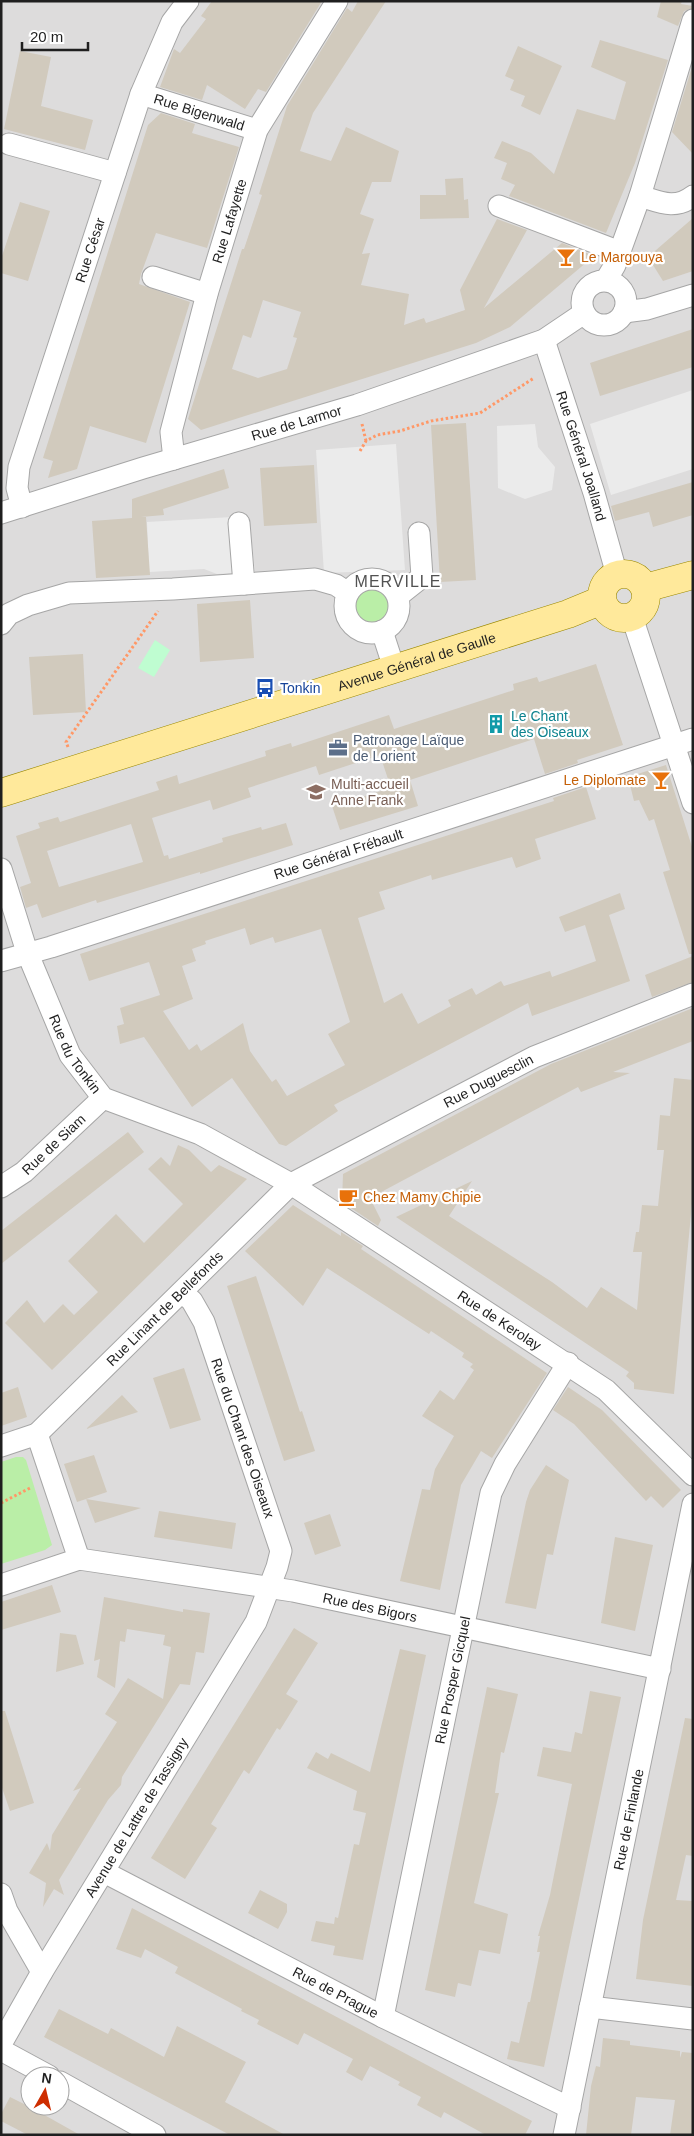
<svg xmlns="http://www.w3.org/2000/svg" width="694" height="2136" font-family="Helvetica,sans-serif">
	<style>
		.residential { fill: #dddcdc; fill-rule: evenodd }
		.grass { fill: #baeea7 }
		.park { fill: #bffdd1 }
		.parking { fill: #ebebeb }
		.building { fill: #d1cabd; fill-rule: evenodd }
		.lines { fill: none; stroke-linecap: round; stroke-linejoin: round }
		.minor-casing { stroke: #a6a6a6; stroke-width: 23 }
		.major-casing { stroke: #9a8800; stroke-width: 29 }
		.path { stroke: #ff9867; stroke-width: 3; stroke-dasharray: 2.5 2.5; stroke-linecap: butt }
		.minor { stroke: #fff; stroke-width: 21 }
		.major { stroke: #ffe99b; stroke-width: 28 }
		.labels { text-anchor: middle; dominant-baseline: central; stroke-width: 4.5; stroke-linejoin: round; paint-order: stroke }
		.street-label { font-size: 14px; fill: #1f1f1f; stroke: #fff }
		.food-label { font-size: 14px; fill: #c56008; stroke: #fff; text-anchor: start }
		.transit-label { font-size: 14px; fill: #164399; stroke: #fff; text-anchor: start }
		.culture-label { font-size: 14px; fill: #0d838f; stroke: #fff; text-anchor: start }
		.service-label { font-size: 14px; fill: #4e5e75; stroke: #fff; text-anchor: start }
		.education-label { font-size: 14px; fill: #785e54; stroke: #fff; text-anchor: start }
		.quarter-label { font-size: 16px; letter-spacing: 1px; fill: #525252; stroke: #fff }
	</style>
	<rect width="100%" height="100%" fill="#f0efe4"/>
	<path class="residential" d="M1,1H693V2135H1ZM30,2076H60V2106H30Z"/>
	<path class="grass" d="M352 606a20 20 0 1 1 40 0a20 20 0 1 1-40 0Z
		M16,1457H23L26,1460L52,1545L45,1550L1,1564V1462Z"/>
	<path class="park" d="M155,640L170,650L154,677L138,668Z"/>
	<path class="parking" d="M693,390V469L611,495L590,424Z
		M535,424L538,447L555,467L552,490L525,499L498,488L497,426Z
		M396,444L405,570L324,573L316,450Z
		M249,516L255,572L217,574L204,569L149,572L147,522Z"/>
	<path class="building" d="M212,1H322L266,92L258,89L245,109L207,85L202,100L160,87L174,49L180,53L206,19L201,16Z
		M358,1H386L313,113L300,151L331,161L346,127L399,151L391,182H372L360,214L374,219L362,254L370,253L361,285L409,294L404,325L424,318L426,323L465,310L460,290L497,219L527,230L484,308L562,243L594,256L510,327L476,343L201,430L188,419L242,249H244L262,195L259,194L287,106L347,8L352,12ZM263,300L301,312L293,337L297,338L287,369L258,378L232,369L243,335L251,338Z
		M661,1H682L681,4L693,6V8L684,11L678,26L657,17Z
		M600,40L668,60L635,163L606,233L509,196L515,185L501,179L507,163L494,158L502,141L531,153L554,174L577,109L615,120L626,82L591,67Z
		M518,46L562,66L540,115L521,106L525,96L510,90L514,80L505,76Z
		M20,51L51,57L41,106L93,120L85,150L4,129Z
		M692,67H693V154L672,132Z
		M161,113L195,124L192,133L239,147L207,248L156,233L141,274L139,284L190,302L146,443L90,426L77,469L48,478L53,461L43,458L148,125Z
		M463,178L464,200L468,199L469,218L420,219V195H446L445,179Z
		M20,202L50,211L28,281L1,273V259Z
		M693,218V271L663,281L648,257Z
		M693,329V367L600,396L590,363Z
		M466,423L476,580L440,582L431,425Z
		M314,465L317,523L264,526L260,468Z
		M224,469L229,488L163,509L164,515L141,517H146L150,575L96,578L92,521L132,518V499Z
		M693,482V515L653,527L649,512L615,521L611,506Z
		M250,600L254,658L200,662L197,604Z
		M83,654L86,712L33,715L29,657Z
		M596,664L623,745L577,760L578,763L545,774L534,739L410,780L418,806L340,830L332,806L391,788L380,755L319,775L316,766L248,788L251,797L213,810L210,800L152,818L164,856L168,855L169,859L223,842L222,838L261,827L262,830L286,823L293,845L200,874V872L97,903L96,900L42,918L37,904L26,908L20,887L31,883L16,836L40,828L38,823L58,817L60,822L159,790L156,782L177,775L179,784L266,756L265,751L291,743L292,747L389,715L394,729L514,690L513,684L537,677L539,682ZM131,824L143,862L59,887L47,851Z
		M666,765L693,850V954H689L663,872L670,870L654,819L649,821L639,800L634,801L628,777Z
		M586,787L596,819L535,839L541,859L516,868L512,857L432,880L431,875L407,883L379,892L385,909L358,918L384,1003L402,993L418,1024L451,1006L448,1000L472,988L476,995L501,981L504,986L550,971L552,977L596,961L585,925L565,932L559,917L620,893L625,909L609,915L630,981L532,1016L528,1003L334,1105L338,1111L286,1146L279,1144L232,1078L192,1107L144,1037L120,1044L117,1026L124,1024L120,1008L160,995L149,962L89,981L80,954L554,801L553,798ZM245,928L250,945L273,937L275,943L321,929L350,1022L328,1034L345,1065L287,1096L276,1079L272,1082L250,1051L243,1023L201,1051L197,1044L189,1050L163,1011L193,999L182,966L196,961L192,949L206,944L205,941Z
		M693,956V982L652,997L645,975Z
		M693,1008V1041L613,1072L630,1073L581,1092L578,1087L370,1198L381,1220L378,1226L342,1202L343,1174L551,1064Z
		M674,1078L693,1080V1193L674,1394L634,1389V1383L626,1376L629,1372L396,1217L472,1181L449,1216L552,1282L587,1308L601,1287L637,1310L642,1252H633L636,1232H639L642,1205L658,1206L664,1150H657L660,1115L670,1116Z
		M128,1132L144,1152L1,1264V1231Z
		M178,1145L189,1150L211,1172L219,1165L247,1179L52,1370L5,1323L27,1300L44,1323L63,1304L74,1315L98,1292L68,1261L116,1214L144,1243L183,1204L148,1169L161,1157L170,1166Z
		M293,1205L341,1236V1232L363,1246L361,1249L547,1373L492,1458L481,1451L461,1485L440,1590L400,1581L422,1489L430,1490L435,1469L454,1436L422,1416L440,1390L454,1400L474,1370L470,1367L473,1364L462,1357L464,1353L431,1331L429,1334L327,1268L303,1306L245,1251Z
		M256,1276L300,1412L302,1411L315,1451L284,1461L227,1286Z
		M184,1368L201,1420L170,1429L153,1378Z
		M18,1387L27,1417L1,1426V1393Z
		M568,1387L602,1410L681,1490L663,1508L651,1496L646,1501L574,1424L553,1410Z
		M122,1395L138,1412L86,1429Z
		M94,1455L107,1492L77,1502L64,1464Z
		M546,1465L569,1480L553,1555L547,1554L536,1609L505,1603L526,1502L530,1490Z
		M86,1499L141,1508L95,1523Z
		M159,1511L236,1523L232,1549L154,1537Z
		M330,1514L341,1546L315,1555L304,1523Z
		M615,1537L653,1545L635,1631L601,1623Z
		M52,1585L61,1612L1,1630V1602Z
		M104,1597L183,1612V1609L210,1613L204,1653L196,1652L190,1685L180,1684L122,1777L121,1785L108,1800L59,1880L64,1895L54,1889L43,1907L46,1883L29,1873L47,1843L50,1851L52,1835L81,1788L73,1791L117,1722L105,1714L128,1678L163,1699L171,1647L163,1645L165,1635L127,1629L125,1642L120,1641L115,1688L97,1677L100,1659L94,1661Z
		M294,1628L318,1643L286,1694L298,1701L280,1730L277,1728L249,1774L244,1770L211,1824L217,1828L185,1879L151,1858Z
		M60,1633L76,1635L84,1664L56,1672Z
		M400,1649L426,1655L363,1960L333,1955L335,1946L311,1941L316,1921L334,1924L335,1917L338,1918L354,1844L359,1845L366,1813L353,1810L357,1791L307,1768L316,1752L328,1759L331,1753L370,1772Z
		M487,1687L518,1694L504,1753L501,1752L495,1793H499L474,1903L508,1914L500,1954L479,1950L471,1986L458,1983L455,1997L425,1990Z
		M590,1691L621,1697L544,2067L507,2059L511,2041L519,2043L528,2002H530L540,1952H537L540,1936H538L550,1895L572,1784L537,1776L543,1747L571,1752L575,1732L582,1734Z
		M1,1711H5L34,1803L10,1811L1,1785Z
		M685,1718L693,1719V1856L686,1855L676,1900L693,1901V1986L636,1979L643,1920Z
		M260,1890L287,1904V1912L278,1929L248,1913Z
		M132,1908L532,2121L525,2135H486L444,2112L441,2118L417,2105L421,2097L398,2085L400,2082L370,2066L362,2081L346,2072L353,2059L304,2033L298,2045L257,2024L259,2020L241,2011L242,2009L175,1973L178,1967L145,1949L141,1958L116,1949Z
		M59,2009L108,2034L111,2028L164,2057L177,2026L246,2062L225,2102L285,2135H230L44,2037Z
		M603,2038L630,2041V2045L680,2051V2058L682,2052L693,2053V2135H670L675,2100L636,2097L631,2135H586L591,2086L596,2066L600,2067Z
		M10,2097L32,2108L80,2135H28L1,2121V2114Z"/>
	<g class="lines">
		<g class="minor-casing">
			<g id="minor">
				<path id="s1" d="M141,94L257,130"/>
				<path d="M9,144L115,173"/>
				<path d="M640,196C660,202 675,210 693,196"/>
				<path d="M499,206L620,252"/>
				<path d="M153,277L207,294"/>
				<path d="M606,280L615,265L640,196L693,20"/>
				<circle cx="604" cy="303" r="22"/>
				<path d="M624,312L647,309L693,295"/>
				<path id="s2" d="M544,340L594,493L617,575"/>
				<path id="s3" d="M174,459L171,432L207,294L257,130L337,1"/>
				<path id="s4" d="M22,507L17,488L19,467L141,94L172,22L188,1"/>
				<path id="s5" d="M1,513L143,468L357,405L544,340L584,313"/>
				<path d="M239,523L244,584"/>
				<circle cx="372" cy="606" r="27"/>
				<path d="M398,596L422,577L419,533"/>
				<path d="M632,617L693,803"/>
				<path d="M1,624L9,614L28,605L69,593L173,589L315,579L336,585L348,593"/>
				<path d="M382,631L394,668"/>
				<path id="s6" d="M1,869L27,952L70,1055L103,1098L200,1134L291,1184L606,1390L693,1475"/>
				<path id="s7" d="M1,961L51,947L693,739"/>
				<path id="s8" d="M1,1187L24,1172L103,1098"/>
				<path id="s9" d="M37,1434L291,1184L534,1057L693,994"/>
				<path d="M1,1446L37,1434L79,1559L1,1585"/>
				<path id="s10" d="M79,1559L293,1591L660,1669"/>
				<path id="s11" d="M104,1872L383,2017L570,2108"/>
				<path d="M1,1894L7,1911L42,1972"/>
				<path d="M590,2007L693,2019"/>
				<path id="s12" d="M383,2017L491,1493L505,1464L568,1363"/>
				<path id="s13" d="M1,2044L42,1972L256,1622L277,1567L281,1551L204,1322L192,1301L182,1292"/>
				<path d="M1,2050L49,2076"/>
				<path d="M60,2082L155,2135"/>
				<path id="s14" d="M564,2135L693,1504"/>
			</g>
		</g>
		<g class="major-casing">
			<g id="major">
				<circle cx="624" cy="596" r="22"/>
				<path d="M645,588L693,575"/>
				<path id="s15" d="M1,793L568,614L602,600"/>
			</g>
		</g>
		<path class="path" d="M362,424L366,441
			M360,451L366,441L377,435L400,431L431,421L480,413L534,378
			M68,747L66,742L158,611
			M1,1503L32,1487"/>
		<use href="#minor" class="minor"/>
		<use href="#major" class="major"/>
	</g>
	<defs>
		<g id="bar-bare" transform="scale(1.5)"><path d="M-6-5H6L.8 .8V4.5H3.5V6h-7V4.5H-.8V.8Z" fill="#e8710a" stroke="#fff" stroke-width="2.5" paint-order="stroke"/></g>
		<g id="bus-bare" transform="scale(1.5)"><path d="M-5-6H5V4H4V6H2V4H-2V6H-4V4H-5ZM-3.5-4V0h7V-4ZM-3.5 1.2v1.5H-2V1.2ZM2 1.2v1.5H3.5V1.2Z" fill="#1a4fb4" stroke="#fff" stroke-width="2.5" paint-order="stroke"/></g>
		<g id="building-bare" transform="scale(1.5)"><path d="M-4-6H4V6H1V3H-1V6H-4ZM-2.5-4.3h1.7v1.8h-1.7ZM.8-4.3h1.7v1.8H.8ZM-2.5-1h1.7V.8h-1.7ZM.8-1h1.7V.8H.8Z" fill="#0f9aa8" stroke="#fff" stroke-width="2.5" paint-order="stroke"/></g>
		<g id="office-bare" transform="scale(1.5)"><path d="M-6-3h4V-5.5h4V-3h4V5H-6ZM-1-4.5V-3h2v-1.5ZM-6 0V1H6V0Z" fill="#5c6f8a" stroke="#fff" stroke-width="2.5" paint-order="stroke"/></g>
		<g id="school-bare" transform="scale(1.5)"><path d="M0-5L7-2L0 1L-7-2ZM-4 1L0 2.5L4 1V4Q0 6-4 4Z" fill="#8d6e63" stroke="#fff" stroke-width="2.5" paint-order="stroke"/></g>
		<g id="cafe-bare" transform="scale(1.5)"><path d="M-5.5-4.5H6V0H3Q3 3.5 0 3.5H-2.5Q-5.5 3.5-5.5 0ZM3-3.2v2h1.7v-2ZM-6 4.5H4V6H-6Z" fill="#e8710a" stroke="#fff" stroke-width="2.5" paint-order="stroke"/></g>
	</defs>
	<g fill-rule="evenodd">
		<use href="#bar-bare" x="566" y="257"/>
		<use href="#bus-bare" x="265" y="688"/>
		<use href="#building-bare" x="496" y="724"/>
		<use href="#office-bare" x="338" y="748"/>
		<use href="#bar-bare" x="661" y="780"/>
		<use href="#school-bare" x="316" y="792"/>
		<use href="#cafe-bare" x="348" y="1197"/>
	</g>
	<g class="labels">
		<g class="street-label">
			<text stroke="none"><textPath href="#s1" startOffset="61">Rue Bigenwald</textPath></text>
			<text stroke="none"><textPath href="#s3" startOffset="246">Rue Lafayette</textPath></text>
			<text stroke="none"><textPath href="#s4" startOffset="269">Rue César</textPath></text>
			<text stroke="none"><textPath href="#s5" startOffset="309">Rue de Larmor</textPath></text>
			<text stroke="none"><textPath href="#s2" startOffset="122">Rue Général Joalland</textPath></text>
			<text stroke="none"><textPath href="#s15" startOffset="436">Avenue Général de Gaulle</textPath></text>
			<text stroke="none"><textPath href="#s7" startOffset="354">Rue Général Frébault</textPath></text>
			<text stroke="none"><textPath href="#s6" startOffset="200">Rue du Tonkin</textPath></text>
			<text stroke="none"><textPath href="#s9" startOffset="579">Rue Duguesclin</textPath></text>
			<text stroke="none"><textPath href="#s8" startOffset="68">Rue de Siam</textPath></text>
			<text stroke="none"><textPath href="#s9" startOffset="179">Rue Linant de Bellefonds</textPath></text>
			<text stroke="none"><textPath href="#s6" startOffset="709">Rue de Kerolay</textPath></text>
			<text transform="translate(243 1438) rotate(71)">Rue du Chant des Oiseaux</text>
			<text stroke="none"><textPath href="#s10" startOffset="295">Rue des Bigors</textPath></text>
			<text stroke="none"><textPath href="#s12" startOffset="344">Rue Prosper Gicquel</textPath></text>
			<text stroke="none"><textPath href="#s13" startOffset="264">Avenue de Lattre de Tassigny</textPath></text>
			<text stroke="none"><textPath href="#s14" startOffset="322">Rue de Finlande</textPath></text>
			<text stroke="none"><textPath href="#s11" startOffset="261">Rue de Prague</textPath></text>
		</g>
		<g class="food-label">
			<text x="581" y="257">Le Margouya</text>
			<text x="646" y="780" text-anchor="end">Le Diplomate</text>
			<text x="363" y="1197">Chez Mamy Chipie</text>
		</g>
		<g class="transit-label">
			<text x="280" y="688">Tonkin</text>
		</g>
		<g class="culture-label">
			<text x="511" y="716">Le Chant<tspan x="511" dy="16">des Oiseaux</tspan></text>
		</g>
		<g class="service-label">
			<text x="353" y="740">Patronage Laïque<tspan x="353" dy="16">de Lorient</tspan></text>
		</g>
		<g class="education-label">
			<text x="331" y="784">Multi-accueil<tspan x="331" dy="16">Anne Frank</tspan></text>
		</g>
		<g class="quarter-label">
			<text x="398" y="581">MERVILLE</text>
		</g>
	</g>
	<rect width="694" height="2136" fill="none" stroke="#1f1f1f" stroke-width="5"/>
	<g transform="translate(45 2091) rotate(8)"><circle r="24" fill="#ffffff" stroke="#a5a5a5"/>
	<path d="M0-4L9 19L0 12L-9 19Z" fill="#ce2d00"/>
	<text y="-8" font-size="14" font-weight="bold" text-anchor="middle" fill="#1f1f1f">N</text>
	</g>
	<path d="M22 42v8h66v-8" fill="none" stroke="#1f1f1f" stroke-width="2.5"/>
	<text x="30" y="42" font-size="15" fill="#1f1f1f" stroke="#ffffff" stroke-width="4" paint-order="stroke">20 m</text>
</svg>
